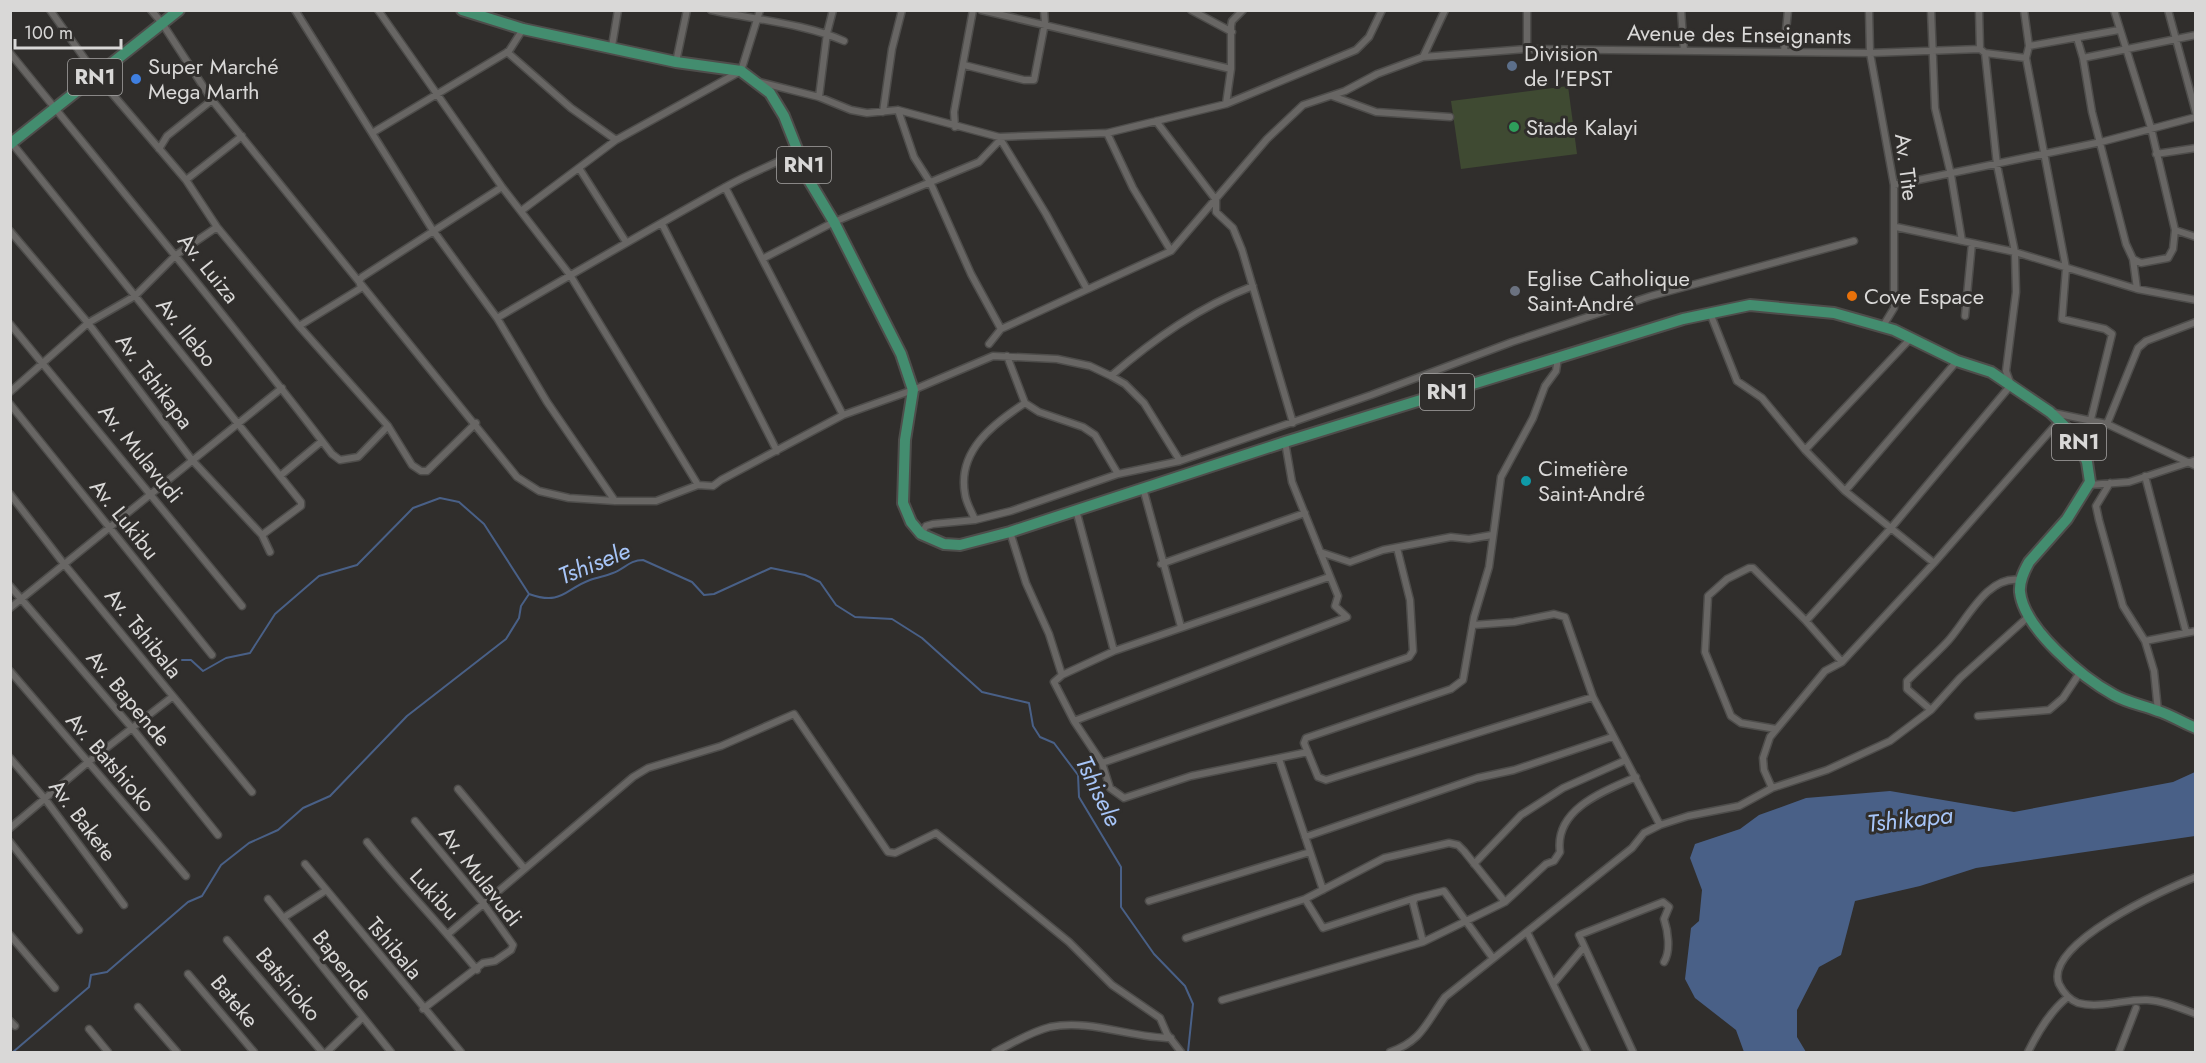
<svg xmlns="http://www.w3.org/2000/svg" width="2206" height="1063" font-family="Jost,sans-serif">
	<style>
		.green { fill: #3f4a32 }
		.water { fill: #496087 }
		.lines { fill: none; stroke-linecap: round; stroke-linejoin: round }
		.stream { stroke: #496087; stroke-width: 2 }
		.minor-casing { stroke: #4e4d4b; stroke-width: 9 }
		.trunk-casing { stroke: #4e4d4b; stroke-width: 14 }
		.minor { stroke: #686664; stroke-width: 6 }
		.trunk { stroke: #438d6f; stroke-width: 10 }
		.service-dot { fill: #5c6f8a; stroke: #302e2c; stroke-width: 2 }
		.shop-dot { fill: #3f7fe0; stroke: #302e2c; stroke-width: 2 }
		.leisure-dot { fill: #2e9e5b; stroke: #302e2c; stroke-width: 2 }
		.worship-dot { fill: #6b7280; stroke: #302e2c; stroke-width: 2 }
		.food-dot { fill: #e8710a; stroke: #302e2c; stroke-width: 2 }
		.culture-dot { fill: #0f9aa8; stroke: #302e2c; stroke-width: 2 }
		.labels { text-anchor: middle; dominant-baseline: central; stroke-width: 6; stroke-linejoin: round; paint-order: stroke }
		.shield { fill: #302e2c; stroke: #a6a5a4; stroke-width: 1.5 }
		.shield-label { font-size: 21px; font-weight: bold; fill: #d9d8d7 }
		.street-label { font-size: 22px; fill: #d9d8d7; stroke: #302e2c }
		.poi-label { font-size: 22px; fill: #d9d8d7; stroke: #302e2c; text-anchor: start }
		.water-label { font-size: 24px; font-style: italic; fill: #a7c5f8; stroke: #302e2c }
	</style>
	<rect width="100%" height="100%" fill="#302e2c"/>
	<path class="green" d="M1568,86L1577,154L1461,169L1451,101Z"/>
	<path class="water" d="M2195,772V836L1976,868L1920,886L1855,901L1841,955L1819,967L1797,1010V1037L1806,1052H1744L1736,1030L1695,998L1685,979L1691,928L1699,921L1702,890L1690,858L1695,844L1740,829L1759,815L1806,798L1890,791L2014,812L2173,782Z"/>
	<g class="lines">
		<path class="stream" d="M182,660H191L203,671L226,658L250,653L275,614L319,576L357,565L413,508L440,498L459,502L484,524L529,594C562,606 565,589 590,580C598,577 606,576 613,573C624,569 630,560 643,560L692,582L704,595L714,594L771,568L805,575L820,582L836,605L855,617L892,619L922,638L982,692L1029,703L1033,726L1040,737L1054,743L1078,775L1079,797L1121,867V907L1154,954L1185,986L1193,1004L1188,1052
			M13,1052L89,987L91,975L107,972L188,902L202,896L221,865L249,843L278,830L303,808L330,796L407,716L506,639L519,618L521,606L529,594"/>
		<g class="minor-casing">
			<path id="minor" d="M50,10L97,76L186,180L217,227L299,326L388,426L412,465L421,471H427L476,423
				M151,10L162,23L212,100L517,477L539,491L569,498L615,501H656L698,485L713,486L721,480L843,415L913,390L993,356L1057,359L1090,366L1111,376L1125,384L1144,403L1180,461
				M295,10L432,229L497,318L547,402L615,501
				M378,10L502,187L570,275L698,485
				M711,10C755,20 803,23 844,41
				M981,10L1231,69
				M1191,10L1232,32
				M1681,10L1684,51
				M1869,10L1870,53L1894,185V308L1883,326
				M1931,10L1935,108L1951,175L1962,241
				M1979,10L1980,49
				M2024,10L2029,46L2026,58L2066,268L2062,319L2105,329L2112,334L2091,419
				M2114,10L2151,128L2175,230L2173,249L2168,258L2141,263L2133,259
				M2168,10L2196,113
				M2077,38L2083,58L2092,112L2126,244L2133,259L2137,289
				M612,46L618,10
				M2029,46L2119,30
				M1527,49V10
				M1784,51L1788,10
				M507,52L571,108L616,140
				M10,53C118,186 228,318 332,454L340,460L358,457L388,426
				M1985,53L1997,165L2015,252
				M1423,57L1445,10
				M2083,58L2196,35
				M676,62L687,10
				M964,65L1024,80H1034L1045,23L1044,10
				M759,82L819,97L851,110L867,113L898,110L999,137L1107,133L1226,104L1356,50L1369,37L1382,10
				M1332,96L1376,112L1450,117
				M819,97L827,33L833,10
				M1226,104L1231,69V26L1232,21L1243,10
				M898,110L914,157L930,182L971,274L1001,329
				M883,112L892,49L902,10
				M1156,121L1216,200V212L1233,228L1242,250L1293,423
				M955,127L954,112L973,10
				M372,133L509,51L523,29
				M1107,133L1133,188L1171,251
				M999,137L1046,214L1087,289
				M11,142L301,502V506L262,535
				M159,149L167,136L212,100
				M2156,154L2196,148
				M579,168L626,242
				M186,180L242,136
				M1894,185L2101,142L2196,117
				M725,187L843,415
				M521,211L616,140L741,71L760,10
				M662,224L777,451
				M1896,227L2015,252L2137,289L2196,300
				M2175,230L2196,237
				M10,231L88,323L192,460L262,535L270,552
				M764,258L834,222L979,162L1000,140
				M1710,313L1737,381L1762,398L1805,450L1845,491L1934,563
				M1965,316L1972,243
				M497,318C574,273 651,228 729,185C752,172 776,164 799,151
				M10,324L242,606
				M299,326L361,288L359,281L362,277L502,187
				M989,344L1001,329L1171,251L1267,139L1303,105L1345,91L1377,74L1423,57L1527,49L1870,53L1980,49L1985,53L2026,58
				M1007,356L1025,403L1039,412L1083,427L1095,435L1118,474
				M1558,358L1556,371L1545,386L1533,418L1501,477L1489,567L1474,617L1463,680L1451,689L1306,738L1304,743L1318,777L1326,780L1593,697
				M1111,376C1154,339 1199,307 1253,286
				M10,392L88,323L135,296L176,255L217,227
				M10,404L212,655
				M2054,413L2107,424L2196,466
				M2107,424L2138,348L2146,341L2196,322
				M1805,450L1911,338
				M280,476L322,441
				M2145,476L2186,632
				M2110,483L2096,506L2099,520L2123,606L2145,641L2154,671L2158,711
				M2089,485L2129,482L2196,460
				M1143,488L1181,627
				M1845,491L1957,361
				M10,494L64,564L252,792
				M1076,510L1114,651
				M975,520C972,512 966,503 965,494C957,451 993,424 1025,403
				M1010,532L1026,583L1049,634L1062,675
				M921,534L926,526L933,524L975,520L1011,511L1118,474L1180,461L1371,395L1512,342L1651,296L1854,241
				M1320,552L1350,562L1383,550L1451,537L1469,539L1492,535
				M1161,564L1305,513
				M10,586L132,728L218,835
				M10,608L282,388
				M1806,621L1891,528L2011,385L2006,371L2016,292L2015,254
				M1473,625L1514,622L1554,614L1565,617L1593,697L1660,825
				M2145,641L2196,631
				M10,671L186,876
				M1931,710L1907,689V681C1920,668 1935,655 1948,641C1967,620 1987,575 2020,580
				M1978,716L2049,710L2063,698L2081,671
				M1074,721L1347,617L1335,606L1338,596L1292,482L1285,442
				M1776,729L1741,723L1731,716L1705,652L1708,596L1727,579L1749,568H1753L1806,621L1842,662
				M1308,752L1191,776L1124,798L1110,788L1102,763L1074,721L1054,682L1062,675L1114,651L1329,577
				M10,758L45,799L124,905
				M1279,759L1323,890
				M1102,763L1409,657L1413,651L1410,600L1397,548
				M1772,788L1764,770L1763,758L1770,737L1825,671L1842,662L1934,563L2059,421
				M458,789L524,868
				M415,821L483,903L513,945L511,950L495,961L483,963L423,1009
				M10,828L87,763L172,697
				M1305,837L1477,778L1514,770L1612,737
				M10,842L79,930
				M367,842C402,886 442,926 477,970
				M305,864L461,1052
				M1474,864L1521,815L1563,788L1626,760
				M2196,877C2165,889 2043,944 2059,984C2063,992 2070,1000 2078,1003C2100,1009 2125,999 2147,1000C2164,1001 2180,1008 2196,1014
				M1415,898L1413,903L1423,942
				M268,899L391,1052
				M1305,899L1323,928L1415,898L1444,891L1492,957
				M1149,901L1310,852
				M283,918L325,891
				M1527,932L1587,1052
				M448,934L633,777L648,768L721,746L794,714L888,852L895,853L936,833L1069,942L1112,985L1160,1018L1167,1034L1181,1052
				M10,935L55,988
				M1186,938L1305,899L1384,858L1449,843L1458,845L1464,851L1505,902
				M227,940L322,1052
				M188,974L254,1052
				M1553,984L1584,947
				M1222,1000L1423,942L1505,902L1546,864L1554,861L1560,852C1554,809 1604,791 1636,777
				M138,1007L177,1052
				M10,1021L15,1026
				M89,1029L108,1052
				M327,1052L362,1018
				M995,1052C1013,1043 1030,1032 1050,1027C1091,1019 1131,1038 1171,1038
				M1390,1052C1422,1041 1426,1023 1445,997L1632,848L1644,833L1660,825L1688,816L1739,806L1772,788L1827,770L1890,741L1931,710L1960,678L2028,617
				M1633,1052L1579,935L1663,902L1669,907L1664,919C1668,931 1671,951 1664,962
				M2028,1052C2038,1032 2050,1011 2068,997
				M2119,1052L2136,1008"/>
		</g>
		<g class="trunk-casing">
			<path id="trunk" d="M462,10L523,29L676,62L741,71L770,93L784,116L810,182L834,222L901,354L913,390L905,440L903,503L911,522L921,534L944,544L960,545L1010,532L1285,442L1683,319L1750,305L1834,313L1894,330L1957,361L1991,372L2050,412L2077,438L2087,462L2090,482L2067,519L2029,562C2024,571 2019,581 2020,592C2024,629 2083,678 2114,695C2128,703 2143,705 2158,711C2171,715 2183,723 2196,728
				M10,144L179,10"/>
		</g>
		<use href="#minor" class="minor"/>
		<use href="#trunk" class="trunk"/>
	</g>
	<circle class="service-dot" cx="1512" cy="66" r="6"/>
	<circle class="shop-dot" cx="136" cy="79" r="6"/>
	<circle class="leisure-dot" cx="1514" cy="127" r="6"/>
	<circle class="worship-dot" cx="1515" cy="291" r="6"/>
	<circle class="food-dot" cx="1852" cy="296" r="6"/>
	<circle class="culture-dot" cx="1526" cy="481" r="6"/>
	<g class="labels">
		<g class="shield">
			<rect x="68" y="59" width="54" height="36" rx="4.5"/>
			<rect x="777" y="147" width="54" height="36" rx="4.5"/>
			<rect x="1420" y="374" width="54" height="36" rx="4.5"/>
			<rect x="2052" y="424" width="54" height="36" rx="4.5"/>
		</g>
		<g class="shield-label">
			<text x="95" y="77">RN1</text>
			<text x="804" y="165">RN1</text>
			<text x="1447" y="392">RN1</text>
			<text x="2079" y="442">RN1</text>
		</g>
		<g class="street-label">
			<text transform="translate(1739 34) rotate(1)">Avenue des Enseignants</text>
			<text transform="translate(1907 167) rotate(83)">Av. Tite</text>
			<text transform="translate(209 268) rotate(51)">Av. Luiza</text>
			<text transform="translate(187 332) rotate(51)">Av. Ilebo</text>
			<text transform="translate(155 381) rotate(53)">Av. Tshikapa</text>
			<text transform="translate(141 453) rotate(51)">Av. Mulavudi</text>
			<text transform="translate(125 519) rotate(51)">Av. Lukibu</text>
			<text transform="translate(144 633) rotate(51)">Av. Tshibala</text>
			<text transform="translate(129 698) rotate(50)">Av. Bapende</text>
			<text transform="translate(111 762) rotate(49)">Av. Batshioko</text>
			<text transform="translate(83 820) rotate(53)">Av. Bakete</text>
			<text transform="translate(481 876) rotate(52)">Av. Mulavudi</text>
			<text transform="translate(435 894) rotate(47)">Lukibu</text>
			<text transform="translate(395 948) rotate(50)">Tshibala</text>
			<text transform="translate(343 965) rotate(52)">Bapende</text>
			<text transform="translate(289 984) rotate(50)">Batshioko</text>
			<text transform="translate(235 1001) rotate(50)">Bateke</text>
		</g>
		<g class="poi-label">
			<text x="1524" y="53">Division<tspan x="1524" dy="25">de l'EPST</tspan></text>
			<text x="148" y="66">Super Marché<tspan x="148" dy="25">Mega Marth</tspan></text>
			<text x="1526" y="127">Stade Kalayi</text>
			<text x="1527" y="278">Eglise Catholique<tspan x="1527" dy="25">Saint-André</tspan></text>
			<text x="1864" y="296">Cove Espace</text>
			<text x="1538" y="468">Cimetière<tspan x="1538" dy="25">Saint-André</tspan></text>
		</g>
		<g class="water-label">
			<text transform="translate(594 563) rotate(-22)">Tshisele</text>
			<text transform="translate(1099 791) rotate(64)">Tshisele</text>
			<text transform="translate(1910 819) rotate(-6)">Tshikapa</text>
		</g>
	</g>
	<rect width="2206" height="1063" fill="none" stroke="#d9d8d7" stroke-width="24"/>
	<path d="M15 39v9h106v-9" fill="none" stroke="#d9d8d7" stroke-width="3"/>
	<text x="24" y="39" font-size="18" fill="#d9d8d7" stroke="#302e2c" stroke-width="4.5" paint-order="stroke">100 m</text>
</svg>
